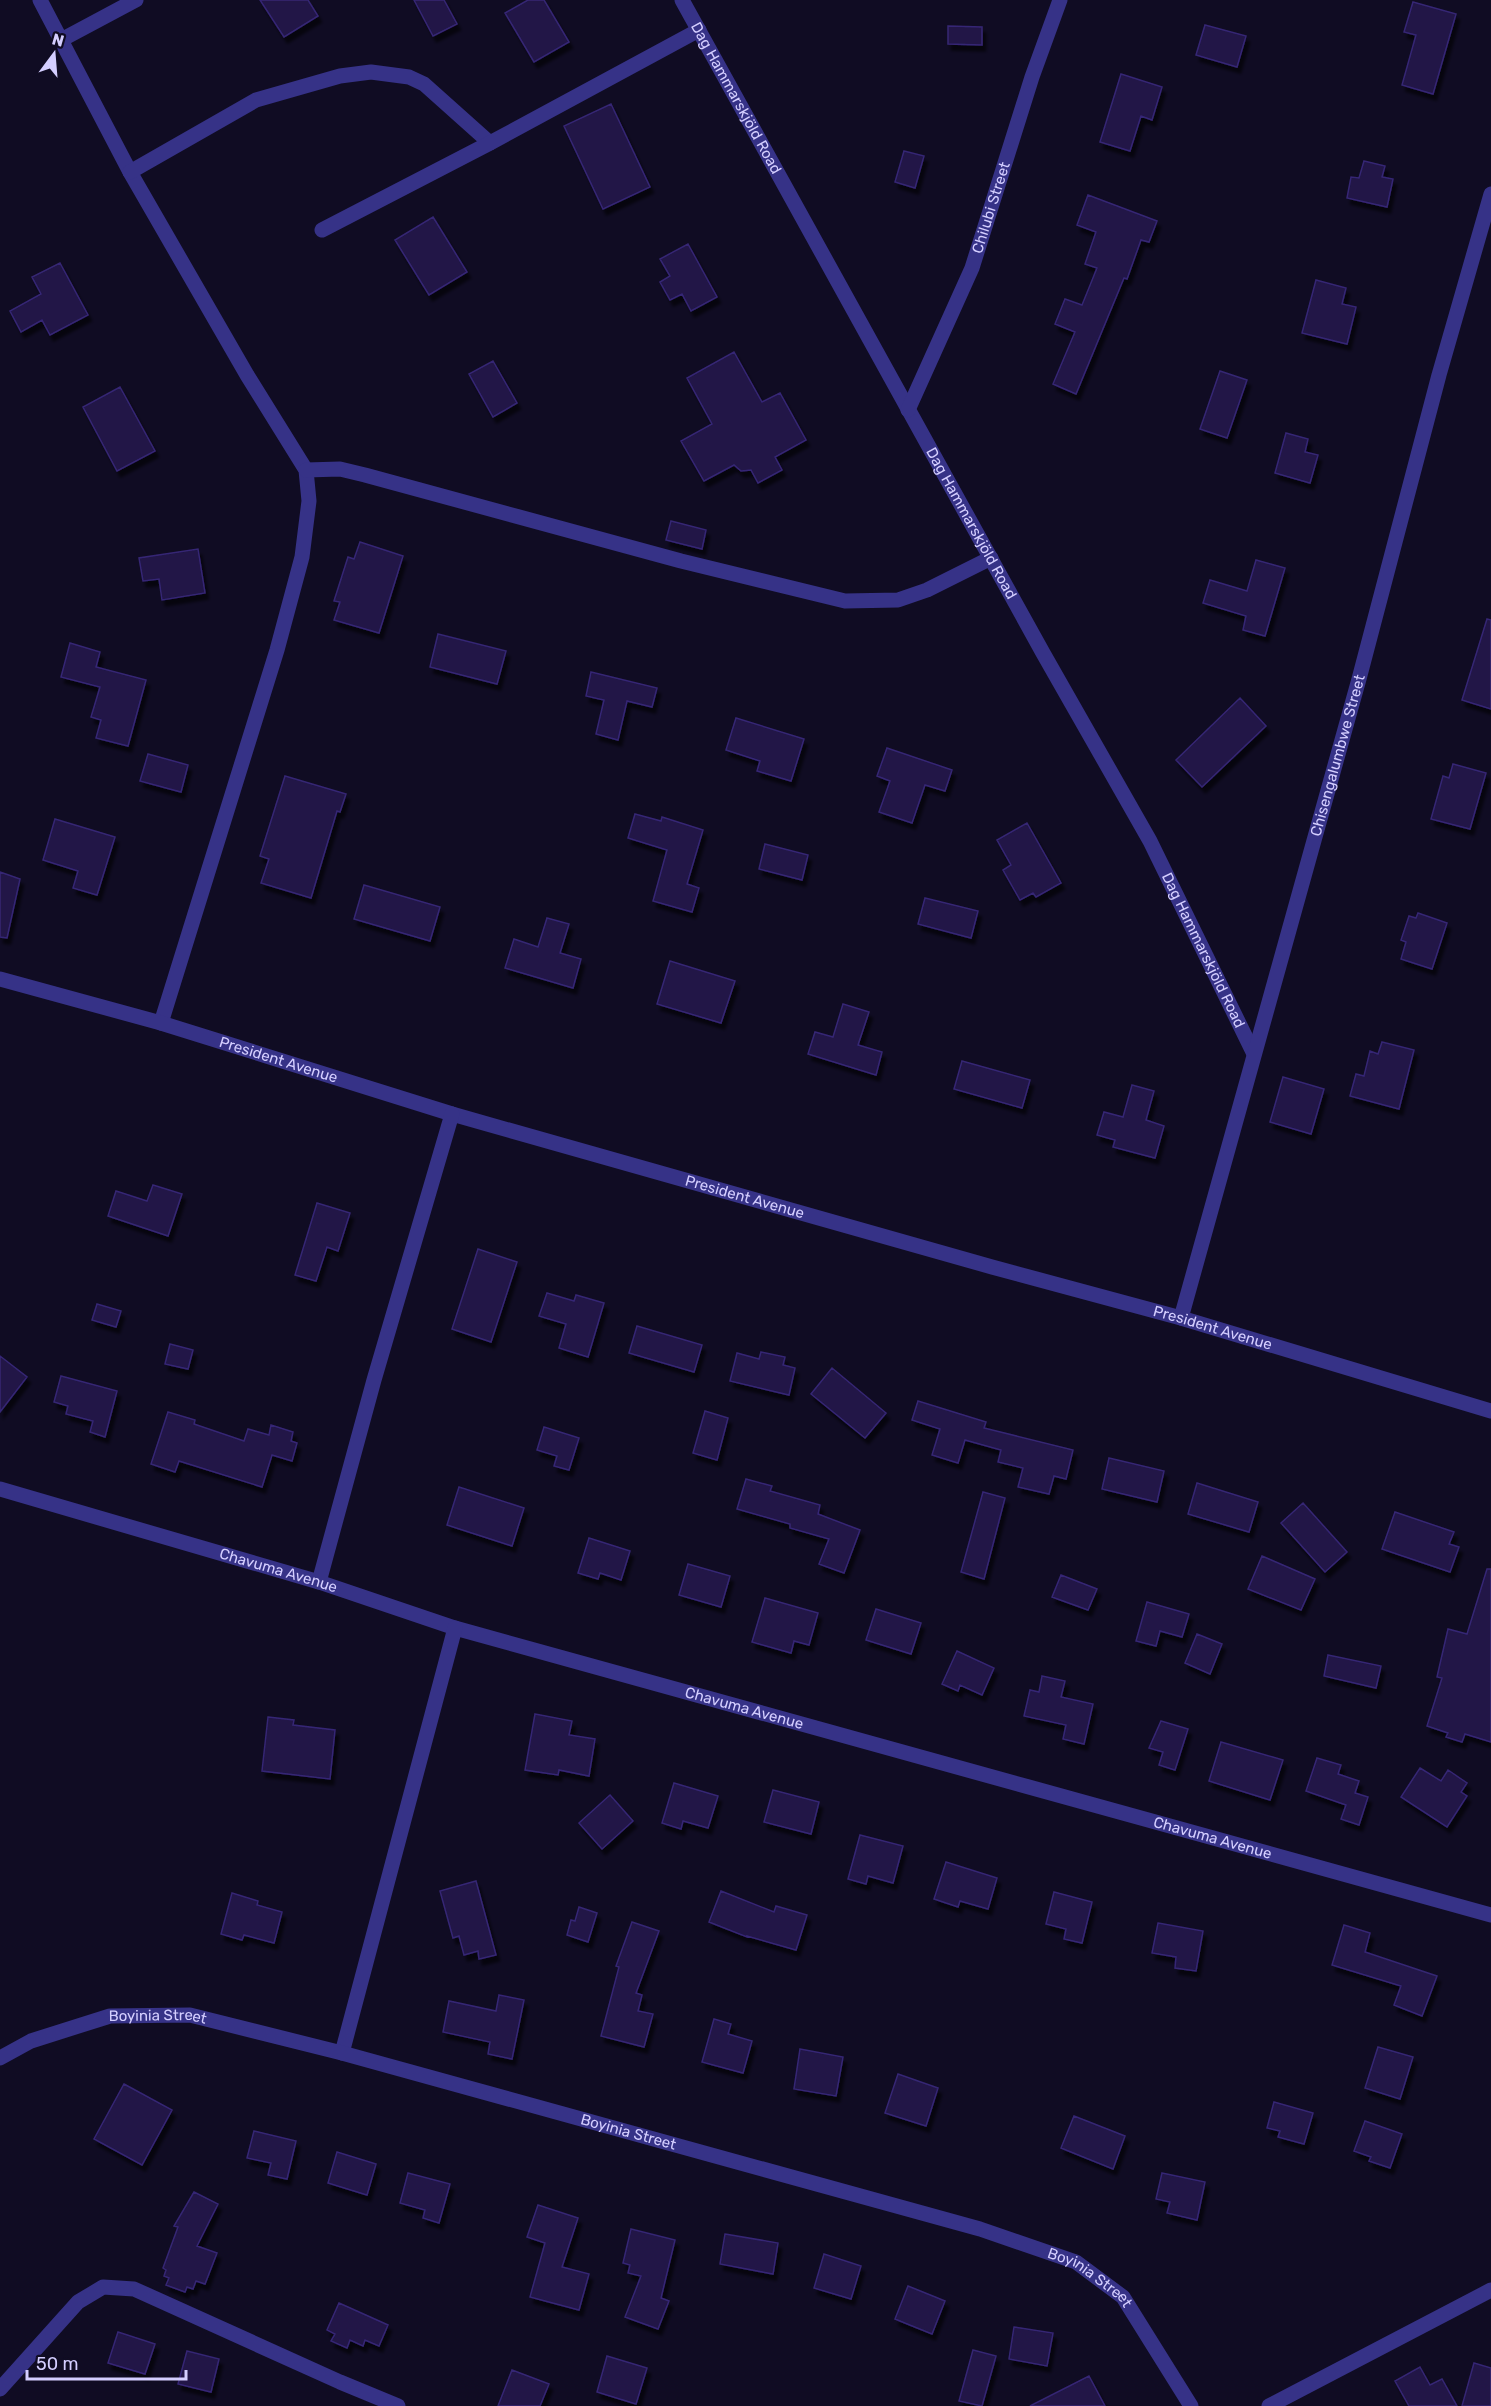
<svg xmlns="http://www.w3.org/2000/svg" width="1491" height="2406" font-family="Rubik,sans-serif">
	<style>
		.building { fill: #201646; stroke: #362674; stroke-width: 1.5; filter: url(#shadow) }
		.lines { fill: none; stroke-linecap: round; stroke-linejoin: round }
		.minor { stroke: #363287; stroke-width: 15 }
		.labels { text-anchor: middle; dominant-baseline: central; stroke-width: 4.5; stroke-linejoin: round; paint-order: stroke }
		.street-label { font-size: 15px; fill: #d4ceff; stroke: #100c23 }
	</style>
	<defs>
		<filter id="shadow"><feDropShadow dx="3.5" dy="6" stdDeviation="1.5" flood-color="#0009"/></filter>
	</defs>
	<rect width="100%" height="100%" fill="#100c23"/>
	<path class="building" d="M260,0H308L318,16L284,37Z
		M414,0H444L457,24L433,36Z
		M528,0H544L569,42L534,62L505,13Z
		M1413,2L1456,14L1433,94L1402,85L1416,35L1404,32Z
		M1205,25L1246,36L1237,67L1196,55Z
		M948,26L982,27V45L948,44Z
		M1121,74L1162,87L1152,120L1141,116L1130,151L1100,142Z
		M611,104L650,187L603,209L564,126Z
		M904,151L924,156L915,188L895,182Z
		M1364,161L1385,166L1382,177L1393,179L1387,207L1347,198L1351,177L1359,178Z
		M1088,195L1157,221L1149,242L1141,240L1127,279L1124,278L1076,394L1053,384L1075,332L1055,324L1065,299L1082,305L1097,268L1085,264L1096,232L1077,225Z
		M433,217L467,272L429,295L395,240Z
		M688,244L717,297L691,311L682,294L670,300L660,282L670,276L660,259Z
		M60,263L88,315L50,335L42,320L21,332L10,311L41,294L32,277Z
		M1316,280L1346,288L1342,304L1356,307L1347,344L1302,333Z
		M734,352L762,402L780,393L806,440L775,457L782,470L758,483L751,470L741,471L734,465L704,481L681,441L712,424L687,378Z
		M493,361L517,403L493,417L469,374Z
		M1220,371L1247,380L1227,438L1200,429Z
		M120,387L155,451L117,471L83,407Z
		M1286,433L1308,439L1305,452L1318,455L1310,483L1275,473Z
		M671,521L706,530L702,549L666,540Z
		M360,542L403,556L379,633L334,620L340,602L334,601L348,557L354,559Z
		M198,549L205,593L162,600L159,579L143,581L139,558Z
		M1256,560L1285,568L1265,636L1243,630L1246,616L1203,603L1210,580L1247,591Z
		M1487,619L1491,620V709L1462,700Z
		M438,634L506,651L497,684L430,667Z
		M70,643L100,652L96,667L146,680L128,746L96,738L101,720L91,717L100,687L61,677Z
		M591,672L657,688L652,707L627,701L618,740L596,734L604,700L586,696Z
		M1240,698L1266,726L1202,787L1176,760Z
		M736,718L804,739L791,781L757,771L760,761L726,750Z
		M887,748L952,770L945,791L925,785L912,823L879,812L890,781L877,776Z
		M148,754L188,765L181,792L140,781Z
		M1453,764L1486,773L1470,829L1431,819L1443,776L1449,778Z
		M285,776L346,794L340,812L337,811L311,898L261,883L269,859L260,856Z
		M635,814L661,821L662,817L703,830L687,884L699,888L692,912L653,901L667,850L628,838Z
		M55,819L115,837L97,895L73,888L78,871L43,860Z
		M1027,823L1061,883L1036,897L1033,893L1020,900L1003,870L1011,865L997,840Z
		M765,844L808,855L802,880L759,869Z
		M0,872L20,879L7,938L0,937Z
		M364,885L440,907L430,941L354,919Z
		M925,898L978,911L971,938L918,924Z
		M1418,913L1447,923L1432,969L1401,959L1406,942L1401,940L1409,916L1416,918Z
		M547,918L569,924L560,953L581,959L573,988L505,968L514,939L538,947Z
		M670,961L735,981L721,1023L657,1004Z
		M843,1004L869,1012L858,1045L882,1052L876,1075L808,1054L815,1032L833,1037Z
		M1382,1042L1414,1050L1399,1109L1350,1096L1356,1074L1364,1076L1370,1051L1378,1054Z
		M962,1061L1030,1080L1022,1108L954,1089Z
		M1283,1077L1324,1089L1311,1134L1270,1122Z
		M1132,1085L1154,1091L1146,1120L1164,1126L1155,1158L1113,1147L1115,1140L1097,1135L1104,1112L1123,1117Z
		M153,1185L182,1194L168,1236L108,1216L116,1191L147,1201Z
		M317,1203L350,1213L338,1251L327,1247L316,1281L295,1275Z
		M478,1249L517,1262L491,1342L452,1329Z
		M547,1293L574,1301L576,1295L604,1303L588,1357L559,1348L566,1324L539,1316Z
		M97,1304L121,1311L116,1327L92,1320Z
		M637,1326L702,1345L694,1372L629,1353Z
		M170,1344L193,1350L188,1369L165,1364Z
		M761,1352L785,1357L783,1365L795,1368L789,1395L730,1381L737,1353L759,1359Z
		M0,1356L27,1377L0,1412Z
		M832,1368L886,1413L865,1438L811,1394Z
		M61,1376L117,1391L105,1437L90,1432L93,1421L66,1414L68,1406L54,1402Z
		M918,1401L986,1422L984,1428L1073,1450L1066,1479L1054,1476L1049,1494L1018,1487L1023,1468L998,1462L1001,1450L965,1440L958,1463L932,1455L940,1429L912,1420Z
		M705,1411L728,1418L717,1460L693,1453Z
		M168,1412L195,1420L194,1424L244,1441L248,1429L269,1435L271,1425L293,1432L291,1441L297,1443L292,1461L272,1455L262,1487L179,1461L175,1472L151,1464Z
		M544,1427L579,1438L569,1470L554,1466L557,1456L537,1450Z
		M1109,1458L1164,1471L1157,1502L1102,1489Z
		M746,1479L772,1486L770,1491L820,1505L818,1514L860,1530L844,1573L819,1564L829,1539L790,1528V1524L737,1509Z
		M1197,1483L1258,1502L1249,1532L1188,1514Z
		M459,1487L524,1508L512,1546L447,1525Z
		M983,1492L1005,1498L984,1579L961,1572Z
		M1303,1503L1347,1552L1325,1572L1281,1523Z
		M1395,1512L1454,1532L1449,1544L1459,1547L1450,1572L1382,1549Z
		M589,1538L630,1551L621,1580L600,1573L598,1579L578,1573Z
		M1262,1556L1315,1579L1301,1610L1248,1589Z
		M688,1564L730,1576L721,1607L679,1595Z
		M1487,1569H1491V1742L1465,1734L1462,1742L1446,1737L1448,1733L1427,1726L1442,1678L1437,1677L1448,1629L1467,1634Z
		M1061,1575L1097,1589L1088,1610L1052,1597Z
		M765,1598L818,1613L809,1645L794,1641L791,1653L752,1642Z
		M1147,1602L1189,1614L1182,1637L1160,1631L1156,1646L1136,1641Z
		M876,1609L921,1623L911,1654L866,1640Z
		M1197,1634L1222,1644L1210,1674L1185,1663Z
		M957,1651L994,1668L982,1695L960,1685L958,1691L942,1684Z
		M1328,1655L1381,1666L1376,1688L1324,1676Z
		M1042,1676L1065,1681L1061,1697L1093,1704L1084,1744L1063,1739L1066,1725L1024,1716L1030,1690L1039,1692Z
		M535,1714L572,1721L569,1735L595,1739L589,1776L559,1770L558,1775L525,1770Z
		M268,1717L294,1720L293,1725L335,1730L330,1779L262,1771Z
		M1161,1721L1188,1729L1175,1770L1159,1765L1163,1752L1149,1748Z
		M1221,1742L1283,1760L1270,1800L1209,1781Z
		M1317,1758L1341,1765L1338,1774L1359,1781L1355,1793L1368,1797L1359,1825L1341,1819L1346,1805L1306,1791Z
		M1420,1768L1441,1781L1448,1770L1467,1783L1461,1792L1467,1796L1447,1827L1401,1797Z
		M674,1783L718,1796L708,1828L683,1821L681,1829L662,1823Z
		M773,1790L819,1802L811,1834L764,1822Z
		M610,1795L633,1821L602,1849L579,1823Z
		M860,1835L903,1846L893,1883L868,1876L866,1884L848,1879Z
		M946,1862L997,1878L988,1909L960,1901L958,1907L934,1899Z
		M476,1881L496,1955L479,1959L478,1951L464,1955L459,1936L453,1938L440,1891Z
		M721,1891L774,1912L776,1906L807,1915L796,1950L747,1936V1937L709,1922Z
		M1054,1892L1092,1902L1082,1943L1064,1939L1066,1929L1046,1924Z
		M232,1893L258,1901L257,1905L282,1912L274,1943L244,1935L242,1940L221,1934Z
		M579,1907L597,1913L588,1942L567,1935L571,1920L575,1921Z
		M632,1922L659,1931L636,1993L642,1995L638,2011L653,2014L644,2047L601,2036L619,1967L616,1966Z
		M1158,1923L1203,1931L1196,1971L1175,1968L1176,1957L1152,1953Z
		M1344,1925L1370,1933L1365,1952L1437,1976L1422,2016L1394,2005L1401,1986L1332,1965Z
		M499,1995L524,2000L512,2059L488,2054L490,2042L443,2032L449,2001L496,2011Z
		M714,2019L731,2024L728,2034L752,2041L743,2073L702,2062Z
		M1378,2047L1413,2057L1400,2099L1365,2088Z
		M800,2049L843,2057L836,2096L794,2089Z
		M898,2074L938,2088L926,2126L885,2113Z
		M124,2084L172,2110L142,2165L94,2139Z
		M1274,2102L1313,2113L1304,2144L1278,2137L1280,2131L1267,2128Z
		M1074,2116L1125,2136L1113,2169L1061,2148Z
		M1365,2121L1402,2134L1390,2168L1369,2161L1371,2157L1354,2151Z
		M254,2131L296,2141L287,2179L268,2175L271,2163L247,2158Z
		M337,2152L376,2164L367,2195L328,2183Z
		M408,2173L450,2184L439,2223L423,2218L425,2210L400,2203Z
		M1162,2173L1205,2182L1197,2220L1167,2213L1170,2202L1156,2199Z
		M194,2192L218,2204L197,2246L217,2253L205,2284L196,2281L193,2289L187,2287L185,2292L166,2285L169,2278L164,2276L166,2270L163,2268L178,2227L174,2226Z
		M538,2205L578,2218L562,2267L589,2274L579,2310L530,2297L545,2243L527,2237Z
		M631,2229L675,2240L661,2298L669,2301L658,2329L625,2317L641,2276L628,2273L630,2265L623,2263Z
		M725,2234L778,2243L773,2274L720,2264Z
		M824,2254L861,2266L851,2299L814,2288Z
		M908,2286L945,2301L932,2334L895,2319Z
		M339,2303L388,2325L379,2346L365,2340L363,2346L350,2340L347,2348L331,2341L335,2334L327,2330Z
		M1014,2327L1053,2333L1047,2366L1009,2359Z
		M118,2332L155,2344L145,2374L108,2363Z
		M973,2350L996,2356L982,2406L959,2401Z
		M187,2351L219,2359L211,2392L178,2384Z
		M607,2356L647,2368L636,2404L597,2392Z
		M1474,2363L1491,2368V2406H1462Z
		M1420,2367L1430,2385L1442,2379L1457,2406H1409L1395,2381Z
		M512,2370L549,2384L540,2406H498Z
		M1089,2376L1105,2406H1030Z"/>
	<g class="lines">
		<g class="minor">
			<path d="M40,0L130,172L247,375L306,470L309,501L302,557L277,650L161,1023"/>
			<path id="s1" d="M682,0L1043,653L1150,841L1253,1052"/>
			<path d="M61,40L136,0"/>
			<path d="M130,172L256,100L340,76L371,72L409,77L424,84L490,143"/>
			<path d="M322,230L490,143L699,30"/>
			<path id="s2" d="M908,410L972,268L1032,77L1060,0"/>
			<path d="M306,470L340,469L365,475L681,561L845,601L898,600L927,590L991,558"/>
			<path id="s3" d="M0,979L161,1023L452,1114L992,1267L1181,1318L1491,1411"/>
			<path id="s4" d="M1181,1318L1359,679L1439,375L1491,194"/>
			<path id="s5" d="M0,1489L319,1582L455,1628L1491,1915"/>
			<path d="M319,1582L374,1380L452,1114"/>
			<path d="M342,2053L455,1628"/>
			<path id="s6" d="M0,2058L31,2041L110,2016L190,2015L342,2053L980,2229L1076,2262L1123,2297L1191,2406"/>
			<path d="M0,2389L78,2302L103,2287L134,2289L340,2382L398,2406"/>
			<path d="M1269,2406L1491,2290"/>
		</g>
	</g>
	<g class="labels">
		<g class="street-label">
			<text stroke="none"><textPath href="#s1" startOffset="112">Dag Hammarskjöld Road</textPath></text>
			<text stroke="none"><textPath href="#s2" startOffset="219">Chilubi Street</textPath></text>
			<text stroke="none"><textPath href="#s1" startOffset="598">Dag Hammarskjöld Road</textPath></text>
			<text stroke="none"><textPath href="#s4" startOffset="584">Chisengalumbwe Street</textPath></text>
			<text stroke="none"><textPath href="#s1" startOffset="1084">Dag Hammarskjöld Road</textPath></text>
			<text stroke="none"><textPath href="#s3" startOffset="290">President Avenue</textPath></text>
			<text stroke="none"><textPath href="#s3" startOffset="776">President Avenue</textPath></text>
			<text stroke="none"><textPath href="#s3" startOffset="1262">President Avenue</textPath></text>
			<text stroke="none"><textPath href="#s5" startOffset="290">Chavuma Avenue</textPath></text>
			<text stroke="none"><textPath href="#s5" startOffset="776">Chavuma Avenue</textPath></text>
			<text stroke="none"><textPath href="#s5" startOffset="1262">Chavuma Avenue</textPath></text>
			<text stroke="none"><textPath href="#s6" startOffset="166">Boyinia Street</textPath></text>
			<text stroke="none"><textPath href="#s6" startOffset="652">Boyinia Street</textPath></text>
			<text stroke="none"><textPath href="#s6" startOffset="1138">Boyinia Street</textPath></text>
		</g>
	</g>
	<g transform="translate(54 54) rotate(16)" stroke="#100c23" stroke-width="4.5" paint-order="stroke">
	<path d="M0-4.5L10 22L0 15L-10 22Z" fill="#d4ceff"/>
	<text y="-9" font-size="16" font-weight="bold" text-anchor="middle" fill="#d4ceff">N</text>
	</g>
	<path d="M27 2370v9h159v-9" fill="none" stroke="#d4ceff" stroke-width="3"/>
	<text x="36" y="2370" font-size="18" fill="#d4ceff" stroke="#100c23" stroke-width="4.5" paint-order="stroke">50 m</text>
</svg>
